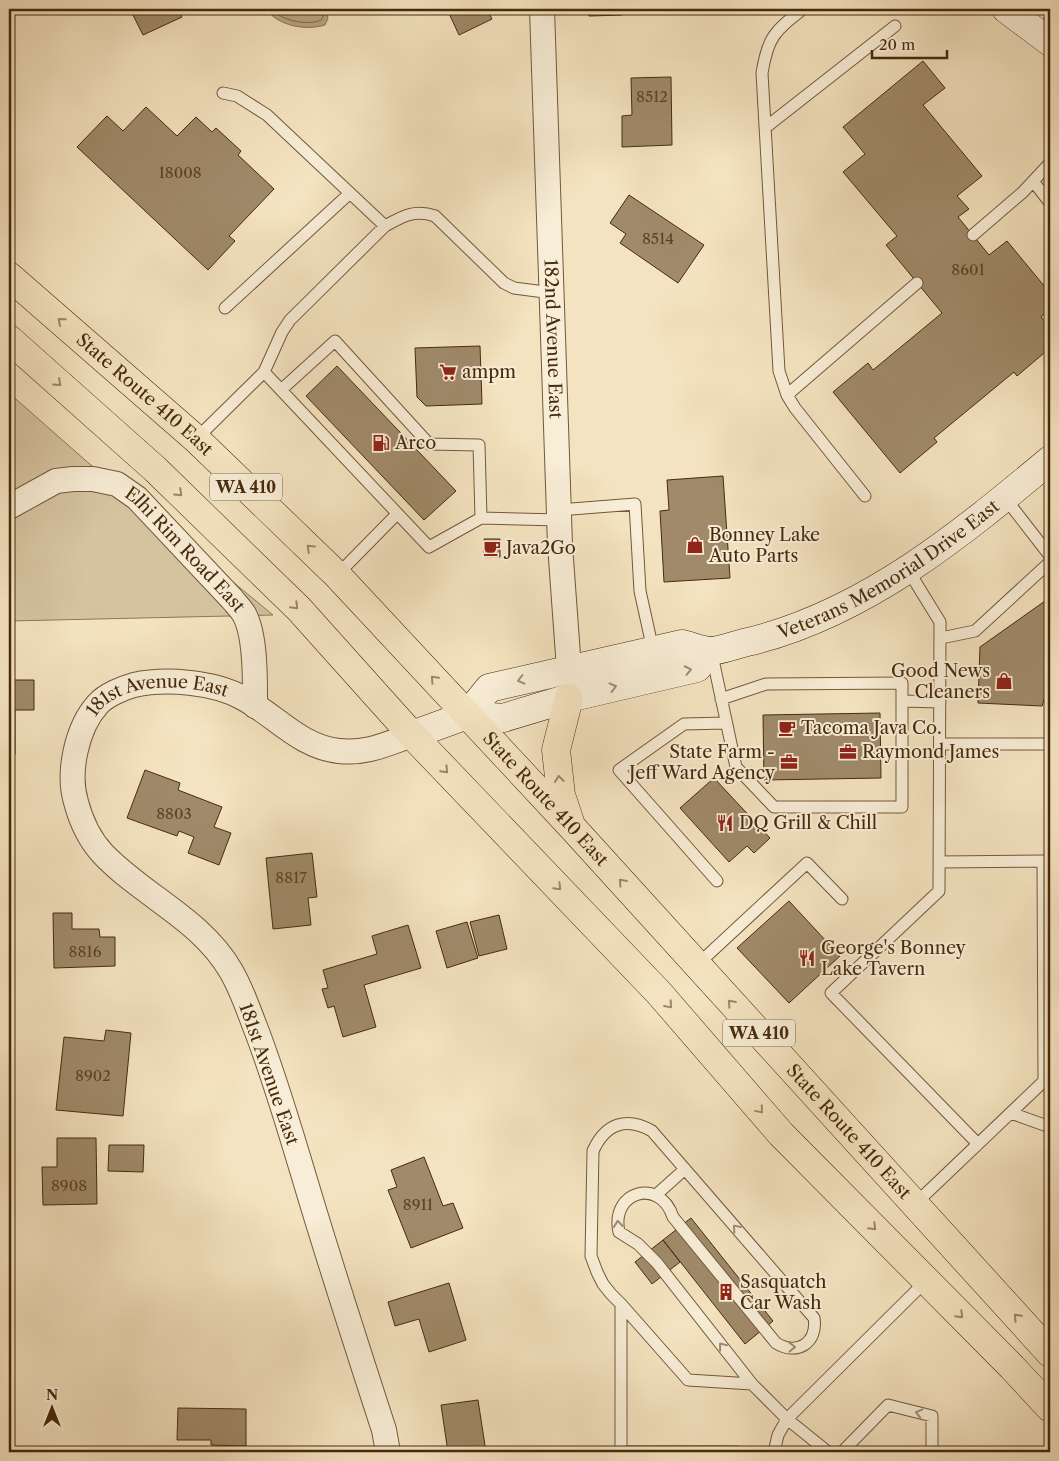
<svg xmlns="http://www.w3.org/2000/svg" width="1059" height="1461" font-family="'Libre Caslon Text',serif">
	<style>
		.green { fill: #d6c4a1; stroke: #8e7756 }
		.water { fill: #b9a483; stroke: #8b7353 }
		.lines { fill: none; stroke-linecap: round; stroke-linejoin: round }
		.shore { stroke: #806748; stroke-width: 1 }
		.building { fill: #a08a6a; stroke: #462a0c }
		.lane-casing { stroke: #725839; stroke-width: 13 }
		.street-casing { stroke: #725839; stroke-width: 26 }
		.secondary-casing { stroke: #462a0c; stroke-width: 29 }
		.highway-casing { stroke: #462a0c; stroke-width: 29 }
		.lane { stroke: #f8edd6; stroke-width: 11 }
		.street { stroke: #f8edd6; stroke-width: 24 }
		.secondary { stroke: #f8edd6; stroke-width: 28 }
		.highway { stroke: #f4e3c0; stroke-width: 28 }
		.oneway { stroke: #9d8666 }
		.oneway2 { stroke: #9f8c71 }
		.labels { text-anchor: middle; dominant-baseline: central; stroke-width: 4; stroke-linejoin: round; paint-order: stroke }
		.number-label { font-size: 15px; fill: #5c4224 }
		.shield { fill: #f8edd6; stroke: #7b6449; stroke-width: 1 }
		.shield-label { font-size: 16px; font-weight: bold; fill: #462a0c }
		.street-label { font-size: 18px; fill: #462a0c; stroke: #f8edd6 }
		.poi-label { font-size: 18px; fill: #462a0c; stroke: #f8edd6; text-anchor: start }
	</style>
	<rect width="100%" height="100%" fill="#f4e3c0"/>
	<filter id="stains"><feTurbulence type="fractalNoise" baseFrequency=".004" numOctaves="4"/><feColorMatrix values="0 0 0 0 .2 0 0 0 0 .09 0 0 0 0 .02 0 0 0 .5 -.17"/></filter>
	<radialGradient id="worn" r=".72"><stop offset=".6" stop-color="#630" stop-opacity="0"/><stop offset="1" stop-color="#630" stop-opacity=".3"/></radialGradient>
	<path class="green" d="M9,393L85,460L273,615L9,621Z"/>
	<path class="water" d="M266,9H326L328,18L325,25C306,31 278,26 266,9Z"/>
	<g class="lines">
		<path class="shore" d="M272,9C281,21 308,26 321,20L323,17L322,9"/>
	</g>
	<path class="building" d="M130,9H178L182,17L143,35Z
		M447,9H487L492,19L459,35Z
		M589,9H622V15L589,16Z
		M923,61L945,88L923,105L982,176L957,196L969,209L958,217L989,255L1007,241L1050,293V309L1041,317L1050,328V348L1017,376L1014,372L934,438L937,442L900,473L833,392L868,363L873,370L942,313L886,245L897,236L843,172L865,154L843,127Z
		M671,77L672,145L622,147V116L632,115L631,78Z
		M146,107L177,136L196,117L212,132L216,128L241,151L238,155L274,189L229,236L235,241L208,270L77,147L107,116L123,131Z
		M629,195L704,245L678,283L620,243L626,234L610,223Z
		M480,346L482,404L426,406L417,397L415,348Z
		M337,366L456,491L424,520L306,396Z
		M723,476L730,578L664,582L660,511L669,510L667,480Z
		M484,539H500V557H484Z
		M1045,601L1050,608V682L1042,706L978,703L980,647Z
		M9,680H34V710H15V754L9,755Z
		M880,713L881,778L764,780L763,715Z
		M145,770L180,783L178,790L222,807L214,827L231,833L219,865L188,853L194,837L179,831L177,836L127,818Z
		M714,778L770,838L754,853L747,846L729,862L680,808Z
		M312,853L317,897L308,898L311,925L273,929L266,858Z
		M789,901L840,956L789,1003L737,948Z
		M53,913H72V929H99L100,937H115V966L54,968Z
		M499,915L507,949L479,956L470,922Z
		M467,922L478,958L447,968L436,931Z
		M408,925L421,968L364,985L376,1027L343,1037L334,1006L328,1008L322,989L328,988L323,970L377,954L372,936Z
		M106,1030L131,1033L123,1116L56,1110L64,1037L104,1041Z
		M57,1138H96L97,1204L43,1205L42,1167H57Z
		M109,1145H144L143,1172L108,1171Z
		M424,1157L443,1206L453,1203L463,1228L411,1248L388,1190L397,1187L391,1170Z
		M691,1218L773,1321L745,1344L663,1240Z
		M663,1240L680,1262L652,1284L635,1262Z
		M449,1283L466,1340L429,1352L419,1319L395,1326L388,1302Z
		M478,1400L486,1452H448L441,1405Z
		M178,1408L246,1409V1446L211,1445V1440H177Z
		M164,1449L165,1452H148Z"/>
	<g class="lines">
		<g class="lane-casing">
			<path id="lane" d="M803,9C775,31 768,36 762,73L779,371L787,395L795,408L865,496
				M223,93L237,96L267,115L385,226C403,216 415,209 435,216L504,283L514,288L552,293
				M765,128L895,26
				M1033,181L1050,203
				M973,235L1023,192L1050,163
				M225,308L350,193
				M264,372L429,547L481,518
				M281,390L335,341L429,444L479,445L481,518L559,520
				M787,395L917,283
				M196,439L264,372L282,332L290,320L385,226
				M1005,498L1050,556
				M559,510L635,504L640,591L653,650
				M908,570L940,622L939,891L831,993L978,1144
				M337,575L397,514
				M941,638L975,631L1050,562
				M712,655L736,767L774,807H902V683L766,684L721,699
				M902,701L940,702
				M940,744H1050
				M717,881L619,770L684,724L726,723
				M697,965L807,863L842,899
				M1011,1113L1050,1127
				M656,1195L685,1169
				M914,1205L1044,1081L1043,861L939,862
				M621,1304V1452H737
				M752,1384L688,1380L621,1304L611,1294L603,1284L597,1272L591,1256L593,1151C605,1124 626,1116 652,1131L814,1318C818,1343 797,1356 776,1343L673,1217C660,1177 610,1191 619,1232L638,1244L657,1263L752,1384L787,1419L828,1452
				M774,1452L778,1435L787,1419L926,1281
				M842,1452L888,1405L932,1416V1452"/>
		</g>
		<g class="street-casing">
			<g id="street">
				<path id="s1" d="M542,9L560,545L569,669"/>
				<path id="s2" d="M9,507L56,481L73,479H93L117,484L137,498L232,599C236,604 241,609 244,614C256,635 255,682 255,706"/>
				<path id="s3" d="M388,1452L384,1430C357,1347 330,1264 305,1180C289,1127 274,1075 254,1024C247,1006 241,988 231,971C201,919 143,896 103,854C90,840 81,821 76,802C67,772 77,727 98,704C106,695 123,688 134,685C166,678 214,682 243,698C275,715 300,747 339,751C367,754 386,744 412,735"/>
			</g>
		</g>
		<g class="secondary-casing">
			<g id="secondary">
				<path d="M1006,9L1050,42"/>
				<path id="s4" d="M467,715L489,688L682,644C691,646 702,651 711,651C723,650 740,643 752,641C867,612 961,534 1050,460"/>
				<path d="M412,735L467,715L503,718L569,698L697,668L711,651"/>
			</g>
		</g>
		<g class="highway-casing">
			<g id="highway">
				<path id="s5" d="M9,276L196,439L337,575L571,826L1050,1353"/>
				<path d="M9,339L155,469L299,609L412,735L659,993L781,1134L1012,1367L1050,1408"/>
				<path d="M569,698L556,750L561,795L570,822"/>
			</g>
		</g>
		<use href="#lane" class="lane"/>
		<use href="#street" class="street"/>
		<use href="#secondary" class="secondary"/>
		<use href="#highway" class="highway"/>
	</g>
	<defs><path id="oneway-chevron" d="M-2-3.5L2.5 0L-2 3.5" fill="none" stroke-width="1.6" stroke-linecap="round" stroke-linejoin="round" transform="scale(1.25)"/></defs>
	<g class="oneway">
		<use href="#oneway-chevron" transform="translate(61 321) rotate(-139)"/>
		<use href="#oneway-chevron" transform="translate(58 383) rotate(42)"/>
		<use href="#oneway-chevron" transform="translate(179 493) rotate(44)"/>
		<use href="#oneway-chevron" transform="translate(310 548) rotate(-136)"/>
		<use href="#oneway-chevron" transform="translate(295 606) rotate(45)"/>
		<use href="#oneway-chevron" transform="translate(434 679) rotate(-133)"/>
		<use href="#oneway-chevron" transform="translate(445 770) rotate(46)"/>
		<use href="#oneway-chevron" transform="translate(559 779) rotate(-97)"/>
		<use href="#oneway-chevron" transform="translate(622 882) rotate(-132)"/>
		<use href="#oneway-chevron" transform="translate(558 887) rotate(46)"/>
		<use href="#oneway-chevron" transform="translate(731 1003) rotate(-132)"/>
		<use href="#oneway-chevron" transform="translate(669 1005) rotate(49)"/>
		<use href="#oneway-chevron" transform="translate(760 1110) rotate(50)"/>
		<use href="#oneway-chevron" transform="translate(873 1227) rotate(45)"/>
		<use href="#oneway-chevron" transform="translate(960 1315) rotate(45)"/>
		<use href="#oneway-chevron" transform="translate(1017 1317) rotate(-133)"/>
	</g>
	<g class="oneway2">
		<use href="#oneway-chevron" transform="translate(688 670) rotate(-12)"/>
		<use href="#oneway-chevron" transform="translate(521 680) rotate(166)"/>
		<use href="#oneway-chevron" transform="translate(613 687) rotate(-14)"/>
		<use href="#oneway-chevron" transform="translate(618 1224) rotate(-96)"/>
		<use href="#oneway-chevron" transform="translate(736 1228) rotate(-131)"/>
		<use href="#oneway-chevron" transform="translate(722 1346) rotate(-128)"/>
		<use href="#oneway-chevron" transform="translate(792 1347) rotate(-1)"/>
		<use href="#oneway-chevron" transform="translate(919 1413) rotate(-165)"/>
	</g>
	<defs>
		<g id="supermarket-bare" transform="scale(1.35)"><path d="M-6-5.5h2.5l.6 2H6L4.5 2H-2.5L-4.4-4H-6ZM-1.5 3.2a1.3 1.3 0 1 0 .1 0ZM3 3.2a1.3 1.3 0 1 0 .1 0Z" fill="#8f2418" stroke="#f8edd6" stroke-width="2.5" paint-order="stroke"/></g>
		<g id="fuel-bare" transform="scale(1.35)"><path d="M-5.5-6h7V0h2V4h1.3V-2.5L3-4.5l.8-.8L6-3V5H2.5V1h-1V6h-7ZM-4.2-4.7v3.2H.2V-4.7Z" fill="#8f2418" stroke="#f8edd6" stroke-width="2.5" paint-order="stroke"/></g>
		<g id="shop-bare" transform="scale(1.35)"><path d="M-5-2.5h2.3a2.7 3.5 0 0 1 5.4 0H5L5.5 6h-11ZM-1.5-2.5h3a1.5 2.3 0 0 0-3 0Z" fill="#8f2418" stroke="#f8edd6" stroke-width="2.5" paint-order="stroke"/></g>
		<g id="cafe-bare" transform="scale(1.35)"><path d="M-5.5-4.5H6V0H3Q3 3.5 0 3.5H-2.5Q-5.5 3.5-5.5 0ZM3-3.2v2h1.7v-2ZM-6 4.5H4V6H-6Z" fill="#8f2418" stroke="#f8edd6" stroke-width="2.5" paint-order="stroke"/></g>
		<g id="office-bare" transform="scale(1.35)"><path d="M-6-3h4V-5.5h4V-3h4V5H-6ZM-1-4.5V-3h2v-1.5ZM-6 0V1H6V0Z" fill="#8f2418" stroke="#f8edd6" stroke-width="2.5" paint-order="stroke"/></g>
		<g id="restaurant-bare" transform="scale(1.35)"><path d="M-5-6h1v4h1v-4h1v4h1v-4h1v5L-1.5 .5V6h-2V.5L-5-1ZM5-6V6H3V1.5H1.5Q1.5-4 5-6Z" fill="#8f2418" stroke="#f8edd6" stroke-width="2.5" paint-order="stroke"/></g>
		<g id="building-bare" transform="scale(1.35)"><path d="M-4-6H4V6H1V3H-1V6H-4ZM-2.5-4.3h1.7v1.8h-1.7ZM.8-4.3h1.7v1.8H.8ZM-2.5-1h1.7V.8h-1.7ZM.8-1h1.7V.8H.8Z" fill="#8f2418" stroke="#f8edd6" stroke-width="2.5" paint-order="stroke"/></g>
	</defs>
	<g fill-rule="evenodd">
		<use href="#supermarket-bare" x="448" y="372"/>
		<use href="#fuel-bare" x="381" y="443"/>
		<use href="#shop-bare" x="695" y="545"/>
		<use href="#cafe-bare" x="492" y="548"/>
		<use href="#shop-bare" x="1004" y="681"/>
		<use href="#cafe-bare" x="787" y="728"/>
		<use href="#office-bare" x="848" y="752"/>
		<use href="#office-bare" x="789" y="762"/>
		<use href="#restaurant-bare" x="725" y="823"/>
		<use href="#restaurant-bare" x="807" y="958"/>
		<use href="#building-bare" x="726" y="1292"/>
	</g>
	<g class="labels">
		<g class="number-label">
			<text x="652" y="96">8512</text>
			<text x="180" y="172">18008</text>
			<text x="658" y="238">8514</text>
			<text x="968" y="269">8601</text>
			<text x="174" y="813">8803</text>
			<text x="291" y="877">8817</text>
			<text x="85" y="951">8816</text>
			<text x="93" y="1075">8902</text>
			<text x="69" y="1185">8908</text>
			<text x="418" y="1204">8911</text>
		</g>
		<g class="shield">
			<rect x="210" y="473.5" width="72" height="27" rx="4"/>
			<rect x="723" y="1019.5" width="72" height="27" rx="4"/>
		</g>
		<g class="shield-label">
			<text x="246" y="487">WA 410</text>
			<text x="759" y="1033">WA 410</text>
		</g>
		<g class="street-label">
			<text stroke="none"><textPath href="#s1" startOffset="330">182nd Avenue East</textPath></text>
			<text stroke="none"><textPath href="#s5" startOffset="180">State Route 410 East</textPath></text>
			<text stroke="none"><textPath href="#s2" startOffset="210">Elhi Rim Road East</textPath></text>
			<text stroke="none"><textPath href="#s4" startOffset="460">Veterans Memorial Drive East</textPath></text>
			<text stroke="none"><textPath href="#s3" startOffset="906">181st Avenue East</textPath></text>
			<text stroke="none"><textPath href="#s5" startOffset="750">State Route 410 East</textPath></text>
			<text transform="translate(269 1074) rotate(71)">181st Avenue East</text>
			<text stroke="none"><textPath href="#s5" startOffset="1200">State Route 410 East</textPath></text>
		</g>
		<g class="poi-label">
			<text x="462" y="372">ampm</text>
			<text x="395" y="443">Arco</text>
			<text x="709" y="535">Bonney Lake<tspan x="709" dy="21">Auto Parts</tspan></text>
			<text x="506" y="548">Java2Go</text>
			<text x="990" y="671" text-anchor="end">Good News<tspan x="990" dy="21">Cleaners</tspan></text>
			<text x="801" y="728">Tacoma Java Co.</text>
			<text x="775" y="752" text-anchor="end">State Farm -<tspan x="775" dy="21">Jeff Ward Agency</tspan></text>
			<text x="862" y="752">Raymond James</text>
			<text x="739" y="823">DQ Grill &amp; Chill</text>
			<text x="821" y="948">George's Bonney<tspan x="821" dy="21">Lake Tavern</tspan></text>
			<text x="740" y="1282">Sasquatch<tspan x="740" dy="21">Car Wash</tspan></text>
		</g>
	</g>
	<rect width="1059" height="1461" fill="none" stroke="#f4e3c0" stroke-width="30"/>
	<rect x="10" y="10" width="1039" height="1441" fill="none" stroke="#462a0c" stroke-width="2.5"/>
	<rect x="15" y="15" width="1029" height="1431" fill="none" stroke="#462a0c"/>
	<g transform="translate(52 1408)" stroke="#f8edd6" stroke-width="4" paint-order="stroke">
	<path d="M0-4L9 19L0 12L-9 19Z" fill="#462a0c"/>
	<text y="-8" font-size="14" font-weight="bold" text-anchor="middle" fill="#462a0c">N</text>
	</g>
	<path d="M872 50v8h75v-8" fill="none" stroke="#462a0c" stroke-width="2.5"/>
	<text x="879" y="50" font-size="15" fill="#462a0c" stroke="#f8edd6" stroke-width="4" paint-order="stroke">20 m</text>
	<rect width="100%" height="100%" filter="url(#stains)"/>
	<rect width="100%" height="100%" fill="url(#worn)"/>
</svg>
